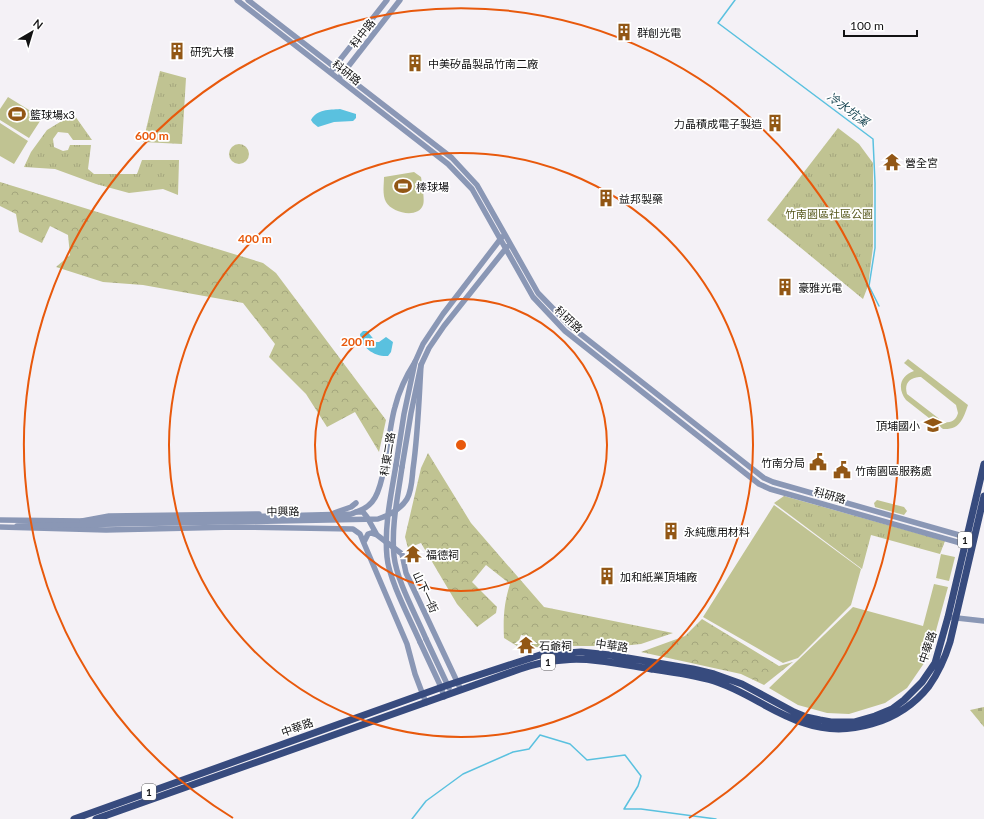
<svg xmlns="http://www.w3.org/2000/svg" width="984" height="819" font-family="Lato,'Noto Sans TC',sans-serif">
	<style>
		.grass { fill: #c0c392; fill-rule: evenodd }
		.forest { fill: url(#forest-crowns) }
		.cemetery { fill: url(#cemetery-stones) }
		.park { fill: url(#park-tufts) }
		.water { fill: #5ac1df }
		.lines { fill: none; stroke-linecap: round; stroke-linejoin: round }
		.stream { stroke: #5ac1df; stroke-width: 1.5 }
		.minor { stroke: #8a97b5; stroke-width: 5.5 }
		.major { stroke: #374b7e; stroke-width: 7 }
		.minor-bridge { stroke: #8a97b5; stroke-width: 5.5 }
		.ring { fill: none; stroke: #e8590c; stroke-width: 2 }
		.labels { text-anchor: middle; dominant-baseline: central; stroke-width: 3.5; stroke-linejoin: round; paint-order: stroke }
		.shield { fill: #fff; stroke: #59595a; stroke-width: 1 }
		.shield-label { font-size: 10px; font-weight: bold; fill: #121213 }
		.poi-label { font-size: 11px; fill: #121213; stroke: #fff; text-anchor: start }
		.street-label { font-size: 11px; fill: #121213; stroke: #fff }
		.park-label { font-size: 11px; fill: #595a1f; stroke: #fff }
		.water-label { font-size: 12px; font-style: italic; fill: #194653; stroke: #fff }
		.centre { fill: #e8590c; stroke: #fff; stroke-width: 2 }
		.ring-label { font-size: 12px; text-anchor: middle; font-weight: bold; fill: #e8590c; stroke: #fff; stroke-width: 3.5; stroke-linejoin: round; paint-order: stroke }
	</style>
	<defs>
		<pattern id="forest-crowns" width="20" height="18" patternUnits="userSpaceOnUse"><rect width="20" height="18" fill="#c0c392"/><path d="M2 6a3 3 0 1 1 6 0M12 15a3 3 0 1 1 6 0" fill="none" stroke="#a4a67d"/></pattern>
		<pattern id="cemetery-stones" width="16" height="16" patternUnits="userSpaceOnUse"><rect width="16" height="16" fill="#c0c392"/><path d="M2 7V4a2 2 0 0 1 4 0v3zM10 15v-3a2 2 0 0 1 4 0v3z" fill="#a4a67d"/></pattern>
		<pattern id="park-tufts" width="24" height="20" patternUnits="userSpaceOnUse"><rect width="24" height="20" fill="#c0c392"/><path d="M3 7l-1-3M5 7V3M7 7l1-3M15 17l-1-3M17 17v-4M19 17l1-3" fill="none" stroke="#a4a67d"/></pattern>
	</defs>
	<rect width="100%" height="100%" fill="#f4f1f6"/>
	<path class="grass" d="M8,97L42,118L29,138L0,120V109Z
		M0,123L28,141L14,164L0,156Z
		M414,172L421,177C422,183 425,200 423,205C418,219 392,213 386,202C382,195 384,184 384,177Z
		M908,359L968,405C963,419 960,430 943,429L906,400C897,388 900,376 914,371L904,363ZM919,377H921L956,405L958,413C956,421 950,424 942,421L907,394C904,384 909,378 919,377Z
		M877,500L904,507L907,511L904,515L875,507L874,503Z
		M774,505L861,569L851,605L798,658L783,663L703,617Z
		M941,554L955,557L949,581L936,578Z
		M934,584L948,587L929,656L907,688L885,703L849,714L827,713L798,705L769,688L853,607L923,626Z"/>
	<path class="forest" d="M0,182L263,263L276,273L386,420L379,452L355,412L327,427L306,394L269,357L275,344L243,303L143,285L103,282L56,267L70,255L68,235L50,226L42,243L19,232L16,214L0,206Z
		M428,453L471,523L544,607L673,633L641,644L621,646H548L530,648L532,637L521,635L517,646L504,638C503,618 504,603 510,584L486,565L472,582L497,607L496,613L477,627L457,604L421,543L408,548L405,537L421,468Z
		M702,619L779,666L793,662L764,685L741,674L641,652L685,636Z"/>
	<path class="cemetery" d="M984,707V727L970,710Z"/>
	<path class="park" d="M160,71L186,78L182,144L143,142Z
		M70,116H75L92,140H73L68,133L58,132L53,139L54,147L63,151L68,150L70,145H91L88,169L94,174H137L142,160H179L178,195L163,189L129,193L96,184L55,169L24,167L31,152L47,130Z
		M838,128L859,144L873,163V247L868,286L863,299L767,220Z
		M229 154a10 10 0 1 1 20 0a10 10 0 1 1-20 0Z
		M784,496L945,541L940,554L871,535L862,569L774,503Z"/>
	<path class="water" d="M340,109L356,114V118L353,121L334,122L318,127L313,123L311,120C317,109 329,110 340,109Z
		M363,331H367L376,342H379L386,337L393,342L391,352L388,356C375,357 361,348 360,334Z"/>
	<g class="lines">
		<path class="stream" d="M735,0L718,23L873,139L875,183V248L869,286L879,306
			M412,819L426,801L463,774L513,752L529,749L540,735L570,744L587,760L625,755L641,776L638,786L624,809H641L716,819"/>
		<path class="minor" d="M237,0L448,164L472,189L533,297L565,331L759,484L770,489L964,544
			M248,0L452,158L477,185L538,293L569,325L764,478L773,482L966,537
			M332,70L387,0
			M340,77L400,0
			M396,465L404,414L415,362L423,344L443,314L502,237
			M402,467L411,413L421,365L429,348L444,326L507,247
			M356,512H363L367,517L377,535L402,554L406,573L461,690
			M334,513L351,507L356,503
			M0,520L82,521L109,516L259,514
			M0,527L106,530L235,527L353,529L360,534L407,644L415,674L426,703
			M364,542L368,534L371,533L377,535
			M948,617L984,621
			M426,639L449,688
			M420,642L441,687L444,697"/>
		<path class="major" d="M74,819L448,685L540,655L581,652L610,655L693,669L714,674L742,684L794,712L806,717L820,720L831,722H854L875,716L892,709L904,700L922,682L935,663L948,617L984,464
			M96,819L520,669C534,664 549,661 564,660C590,657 625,665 651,669C672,672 694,675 714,681C746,691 772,713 804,723C847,738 900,723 929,686C939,672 945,658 950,642L984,496"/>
		<path class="minor-bridge" d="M396,465C391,495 384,526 387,557C389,580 410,619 420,642
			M402,467C398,496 391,526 394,556C397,582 416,615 426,639
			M82,521L351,514C359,511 366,509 372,502C386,486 388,429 395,407C399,391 406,376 415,362
			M17,526L378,519C390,515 400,510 407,499C412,490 412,478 413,469C418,434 419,399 421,365"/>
	</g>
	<g class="ring">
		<circle cx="461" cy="445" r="146"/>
		<circle cx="461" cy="445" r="292"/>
		<path d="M233 818A437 437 0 1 1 689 818"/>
	</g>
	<defs>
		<g id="building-bare" transform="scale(1.38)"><path d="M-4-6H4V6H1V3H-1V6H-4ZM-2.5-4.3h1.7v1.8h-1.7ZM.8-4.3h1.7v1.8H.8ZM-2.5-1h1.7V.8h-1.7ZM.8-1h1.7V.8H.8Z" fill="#925715" stroke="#fff" stroke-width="2.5" paint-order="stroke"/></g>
		<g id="stadium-bare" transform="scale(1.38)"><path d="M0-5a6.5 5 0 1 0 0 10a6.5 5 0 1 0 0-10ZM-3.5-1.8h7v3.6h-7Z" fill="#925715" stroke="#fff" stroke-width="2.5" paint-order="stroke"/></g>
		<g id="temple-bare" transform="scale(1.38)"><path d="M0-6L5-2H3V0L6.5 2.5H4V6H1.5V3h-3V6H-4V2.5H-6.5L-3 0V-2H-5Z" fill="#925715" stroke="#fff" stroke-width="2.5" paint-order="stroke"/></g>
		<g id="school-bare" transform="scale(1.38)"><path d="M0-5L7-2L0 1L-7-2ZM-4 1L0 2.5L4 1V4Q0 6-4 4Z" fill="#925715" stroke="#fff" stroke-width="2.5" paint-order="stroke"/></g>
		<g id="civic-bare" transform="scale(1.38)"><path d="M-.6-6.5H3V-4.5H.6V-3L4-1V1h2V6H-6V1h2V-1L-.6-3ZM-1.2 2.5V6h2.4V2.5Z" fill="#925715" stroke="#fff" stroke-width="2.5" paint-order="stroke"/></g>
	</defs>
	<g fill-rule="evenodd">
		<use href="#building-bare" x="624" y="32"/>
		<use href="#building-bare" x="177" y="51"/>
		<use href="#building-bare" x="415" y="63"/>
		<use href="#stadium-bare" x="17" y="114"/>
		<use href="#building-bare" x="775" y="123"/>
		<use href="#temple-bare" x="892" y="162"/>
		<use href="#stadium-bare" x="403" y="186"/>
		<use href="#building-bare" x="606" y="198"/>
		<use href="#building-bare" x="785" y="287"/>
		<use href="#school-bare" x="933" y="425"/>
		<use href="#civic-bare" x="818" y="462"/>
		<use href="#civic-bare" x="842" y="470"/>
		<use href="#building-bare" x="671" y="531"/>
		<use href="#temple-bare" x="413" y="554"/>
		<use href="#building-bare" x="607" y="576"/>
		<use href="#temple-bare" x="526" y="645"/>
	</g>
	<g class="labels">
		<g class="shield">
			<rect x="958" y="532" width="14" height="16" rx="3"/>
			<rect x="541" y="654" width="14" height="16" rx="3"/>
			<rect x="142" y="784" width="14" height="16" rx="3"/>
		</g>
		<g class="shield-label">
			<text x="965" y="540">1</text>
			<text x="548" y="662">1</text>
			<text x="149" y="792">1</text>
		</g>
		<g class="poi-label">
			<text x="637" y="32">群創光電</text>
			<text x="190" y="51">研究大樓</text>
			<text x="428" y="63">中美矽晶製品竹南二廠</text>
			<text x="30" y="114">籃球場x3</text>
			<text x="762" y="123" text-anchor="end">力晶積成電子製造</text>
			<text x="905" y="162">營全宮</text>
			<text x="416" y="186">棒球場</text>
			<text x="619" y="198">益邦製藥</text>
			<text x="798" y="287">豪雅光電</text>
			<text x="920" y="425" text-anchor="end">頂埔國小</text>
			<text x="805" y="462" text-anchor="end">竹南分局</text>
			<text x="855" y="470">竹南園區服務處</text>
			<text x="684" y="531">永純應用材料</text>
			<text x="426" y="554">福德祠</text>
			<text x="620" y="576">加和紙業頂埔廠</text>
			<text x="539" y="645">石爺祠</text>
		</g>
		<g class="street-label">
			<text transform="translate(362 33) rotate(-52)">科中路</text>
			<text transform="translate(347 72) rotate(38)">科研路</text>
			<text transform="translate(569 319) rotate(43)">科研路</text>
			<text transform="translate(387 454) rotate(-81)">科東二路</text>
			<text transform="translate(830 495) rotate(16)">科研路</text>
			<text transform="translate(283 511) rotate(-1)">中興路</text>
			<text transform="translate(426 592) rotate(65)">山下一街</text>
			<text transform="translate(612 645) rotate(8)">中華路</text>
			<text transform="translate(927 647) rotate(-71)">中華路</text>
			<text transform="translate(297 727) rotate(-20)">中華路</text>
		</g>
		<g class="park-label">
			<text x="829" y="213">竹南園區社區公園</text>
		</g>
		<g class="water-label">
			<text transform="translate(848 109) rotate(37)">冷水坑溪</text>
		</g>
	</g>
	<circle cx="461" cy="445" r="6" class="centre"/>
	<g class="ring-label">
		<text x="152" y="140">600 m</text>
		<text x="255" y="243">400 m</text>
		<text x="358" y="346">200 m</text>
	</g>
	<g transform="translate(32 32) rotate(38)" stroke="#ffffff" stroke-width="3" paint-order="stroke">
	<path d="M0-3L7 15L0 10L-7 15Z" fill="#121213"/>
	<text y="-6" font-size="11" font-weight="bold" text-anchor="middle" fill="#121213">N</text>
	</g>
	<path d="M844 30v6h73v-6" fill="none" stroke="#121213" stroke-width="2"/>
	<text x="850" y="30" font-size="12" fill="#121213" stroke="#ffffff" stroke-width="3" paint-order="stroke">100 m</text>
</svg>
